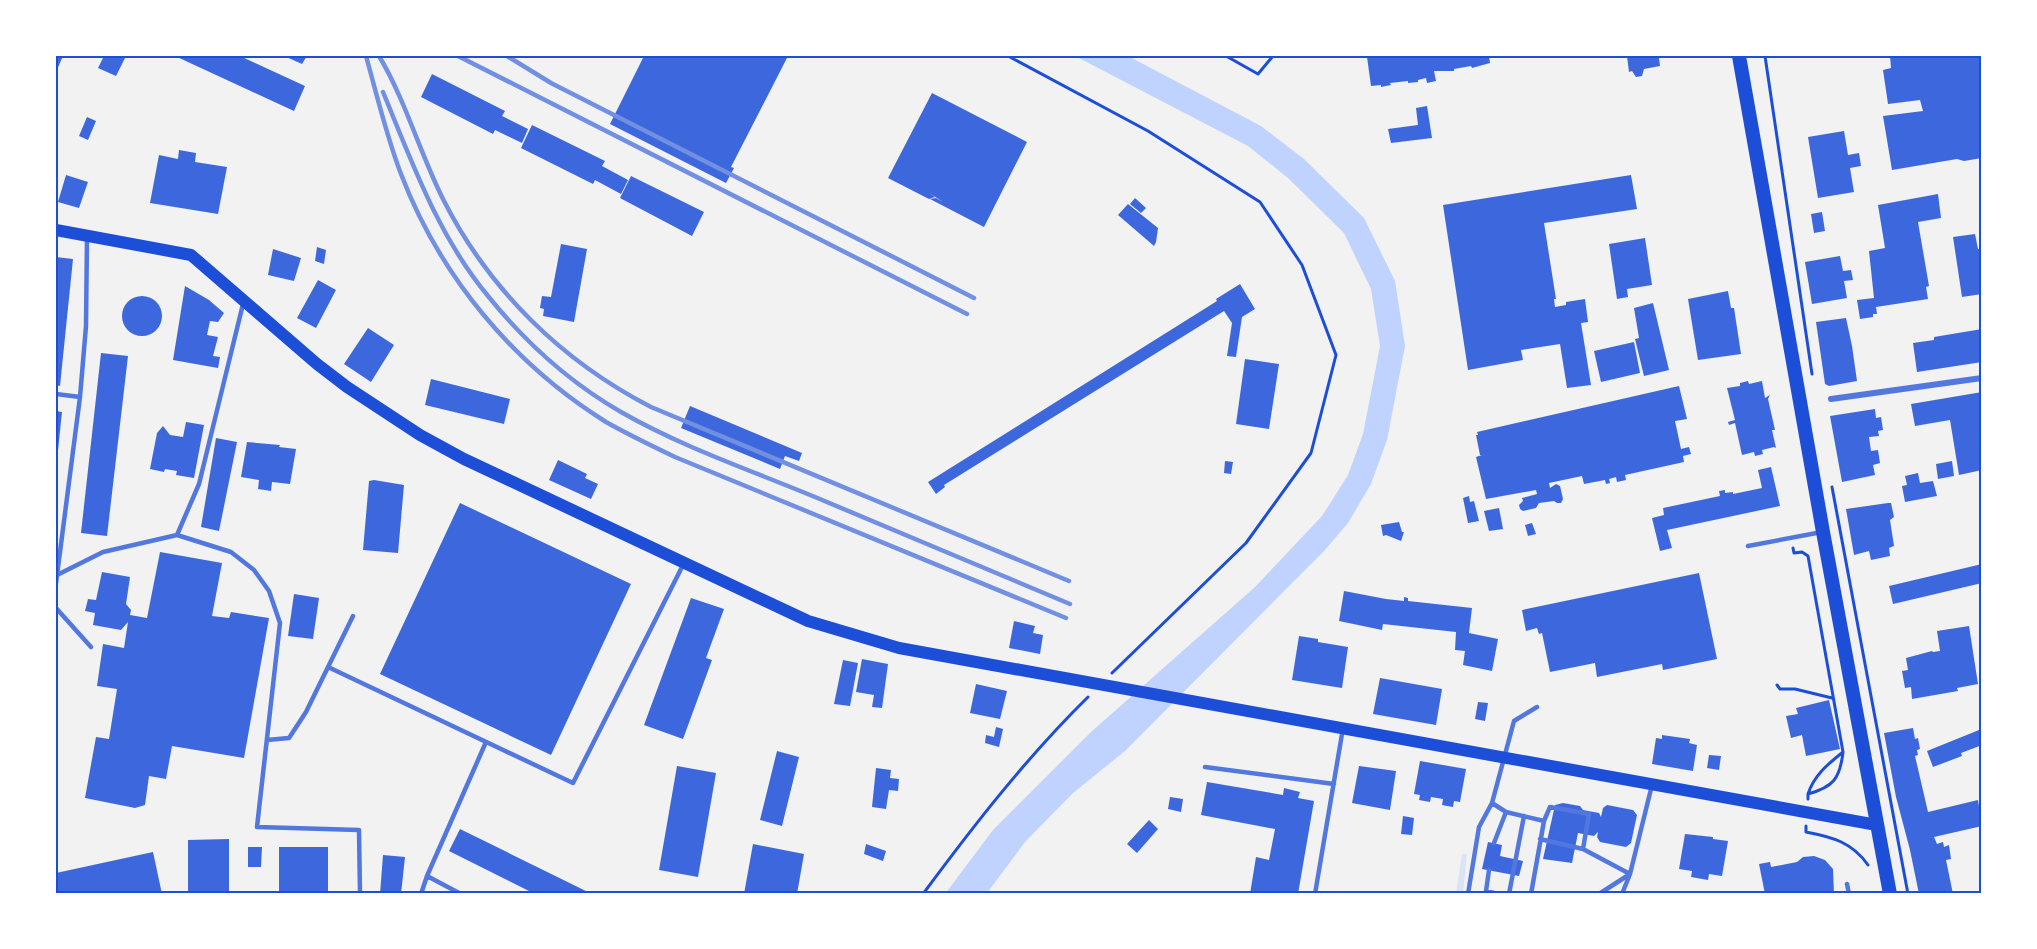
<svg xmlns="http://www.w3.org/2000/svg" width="2037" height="949" font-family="Mulish,sans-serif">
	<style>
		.green { fill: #dbe4f7 }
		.water { fill: #bfd3fe }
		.building { fill: #3d67dc }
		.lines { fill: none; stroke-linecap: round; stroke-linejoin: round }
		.path { stroke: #1d4ed8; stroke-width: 3 }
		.service { stroke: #5277de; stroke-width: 4.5 }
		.minor { stroke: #5277de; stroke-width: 6 }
		.secondary { stroke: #1d4ed8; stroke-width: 12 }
		.primary { stroke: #1d4ed8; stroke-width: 14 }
		.rail { stroke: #7290e2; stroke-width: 4.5 }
		.neatline { fill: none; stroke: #1d4ed8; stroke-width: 2 }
	</style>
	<rect width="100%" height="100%" fill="#f2f2f2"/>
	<path class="green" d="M1462,854H1467L1463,893H1456Z"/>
	<path class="water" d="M1075,56H1128L1261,126L1304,159L1364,218L1395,281L1405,346L1387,440L1371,484L1348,523L1324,551L1125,751L1073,793L1025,842L987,893L945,894L993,830L1091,732L1255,587L1322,516L1348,475L1363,434L1380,346L1371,289L1344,233L1288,178L1248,146Z"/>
	<path class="building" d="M56,56H63L56,72Z
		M104,56H126L116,76L98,68Z
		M175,56H240L305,86L294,111Z
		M284,56H307L302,64Z
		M644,56H788L731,167L734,168L726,183L610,124Z
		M1376,56H1489L1490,63L1472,68L1471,66L1454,69V71H1434L1436,81L1427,83L1426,78L1418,80V82L1408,83V81L1390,83L1391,85L1381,87V85L1371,86L1367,57Z
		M1627,56H1668V57L1659,58L1660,66L1644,69L1642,76L1636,77L1632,71L1629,72Z
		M1890,56H1982V158L1964,161L1957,159L1892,170L1883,116L1923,111L1920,100L1888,104L1883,70L1891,68Z
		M432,74L505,111L502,116L528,129L522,143L495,130L493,134L421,97Z
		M932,93L1027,142L984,227L930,199L936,198L943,202L928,192L935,197L929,199L888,178Z
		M1427,106L1432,138L1391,143L1388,129L1418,125L1416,108Z
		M87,117L96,121L88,140L79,136Z
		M532,125L605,161L602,166L628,180L621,194L595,180L593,184L521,148Z
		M1844,131L1848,155L1859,153L1861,166L1850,168L1854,192L1818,198L1808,137Z
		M179,150L196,153L195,162L227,167L218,214L150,203L159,155L178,159Z
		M66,175L88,182L79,208L58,202Z
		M1631,175L1637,209L1544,223L1556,299H1554L1555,307L1566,305V302L1585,299L1588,322L1581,323L1591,385L1567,388L1560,344L1521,350L1523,360L1468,370L1443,205Z
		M631,176L704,212L692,236L620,198Z
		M1938,194L1941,218L1918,222L1929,286L1926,287L1928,299L1876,307L1877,314H1873V317L1860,319L1857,300L1874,298L1869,251L1885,248L1878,205Z
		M1135,198L1146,208L1141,213L1130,204Z
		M1128,204L1158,228L1156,242L1154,246L1118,215Z
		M1822,212L1825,231L1814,233L1811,214Z
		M1975,234L1978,249L1982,248V294L1962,297L1953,237Z
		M1645,238L1652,285L1627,289L1628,297L1617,299L1609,244Z
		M561,244L587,249L574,322L543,316L544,309L540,308L542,296L551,297Z
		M317,247L326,250L324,264L315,261Z
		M273,249L301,258L294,281L268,275Z
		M1840,256L1843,271L1851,270L1853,280L1844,281L1847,298L1812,304L1805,262Z
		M56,257L73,259L60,386L56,385Z
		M318,280L336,290L316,328L297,318Z
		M1240,284L1255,309L1242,317L1236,357L1227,356L1232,323L1224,311L944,485L945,487L936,494L928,482L1217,301L1216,299Z
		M185,286L209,300L224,313L218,322L210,321L207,335L218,337L213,356L220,357L218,368L173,360Z
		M1728,291L1731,308H1734L1741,354L1698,360L1688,299Z
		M122 316a20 20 0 1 1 40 0a20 20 0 1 1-40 0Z
		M1653,303L1669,370L1644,376L1635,339L1639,338L1634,308Z
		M1846,318L1852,346L1857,381L1829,386L1825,384L1816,322Z
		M368,328L394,345L371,382L344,364Z
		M1982,329V362L1917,372L1913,343L1934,340V337Z
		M1634,342L1640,373L1601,382L1594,351Z
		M101,353L128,356L107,536L81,533Z
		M1245,359L1279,364L1269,429L1236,424Z
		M431,379L510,399L504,424L425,405Z
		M1748,381L1749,384L1762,381L1765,398L1770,395L1768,399L1775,430H1772L1776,448L1774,447L1762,450L1763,454L1755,456L1754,452L1742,455L1735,423L1729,425L1728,422L1735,420L1727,388L1740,386V383Z
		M1679,386L1687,419L1675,421L1681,449L1689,447L1691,454L1683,456L1684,462L1625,475L1626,480L1617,482L1616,477L1609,479L1610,483L1606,484L1605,480L1584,484L1582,476L1549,483L1550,488L1556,484L1560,486L1563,499L1561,503H1557L1554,501L1539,503L1536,508L1523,511L1520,509L1519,505L1523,501L1522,498L1537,494L1536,490L1486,499L1476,457L1482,455H1480L1476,435H1478L1477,432Z
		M1982,392V470L1959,475L1950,420L1915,426L1911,404Z
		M690,406L802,453L799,461L785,456L780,469L681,428Z
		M1875,409L1876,418L1881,417L1883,430L1878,431L1879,436L1869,437L1871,451L1878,450L1880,463L1873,465L1875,475L1842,482L1830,416Z
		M56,411L62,412L57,460H56Z
		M186,422L204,425L194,478L176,475L177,471L165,469L164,472L150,469L157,433L163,426L170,435L183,437Z
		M216,438L237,442L219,531L201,527Z
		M247,442L280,445L279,447L296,449L290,484L272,482L271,491L258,489L259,480L241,477Z
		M558,460L587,474L585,478L598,484L591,499L549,480Z
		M1225,461L1233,462L1231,474L1224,473Z
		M1952,461L1954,476L1938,479L1936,464Z
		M1771,467L1780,506L1667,530L1672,548L1660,551L1652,518L1664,515L1663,508L1720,496L1719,491L1725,490V493L1733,492V494L1762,488L1758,470Z
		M1918,473L1920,483L1933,481L1937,496L1905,502L1902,486L1907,485L1905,476Z
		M374,480L404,485L398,553L363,550L369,481Z
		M1469,496L1470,502L1474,501L1479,521L1468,523L1463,498Z
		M460,503L631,584L551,755L380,674Z
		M1888,503H1891L1894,517L1890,520L1894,546L1889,548L1890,556L1871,560L1869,551L1854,555L1846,509Z
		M1499,508L1503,529L1489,531L1484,511Z
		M1399,522L1402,532H1404L1401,541L1386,535L1383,536L1381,525Z
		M1532,523L1536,534L1528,536L1525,525Z
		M160,552L222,563L212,616L229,618L231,612L269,618L244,758L172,746L166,779L149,776L145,805L135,808L85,798L96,737L109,739L117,689L97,686L103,644L124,648L128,622L121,630L93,625L95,613L85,611L88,599L96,600L102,572L130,577L126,604L131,610L130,615L147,618Z
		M1982,564V583L1893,604L1889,586Z
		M1699,573L1717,659L1663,670L1662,664L1597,677L1595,663L1550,672L1542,633L1539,634L1537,628L1526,631L1522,610Z
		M1344,591L1386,599L1404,601V597L1408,598V601L1472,608L1469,633L1498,639L1492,671L1463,665L1465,651L1455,650L1456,632L1383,624L1382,630L1339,621Z
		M294,594L319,598L313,639L288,636Z
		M691,598L724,609L706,658L712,660L683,739L644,725Z
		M1014,621L1035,626L1033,633L1043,635L1040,654L1009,648Z
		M1969,626L1978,684L1957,688L1958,691L1912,699L1911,687L1905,688L1902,671L1908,670L1906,658L1932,651L1933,652L1940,651L1937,631Z
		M1299,636L1318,639V642L1348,647L1342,688L1292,680Z
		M862,659L888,664L882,708L872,707L874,695L856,692Z
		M843,660L858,663L850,706L834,704Z
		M1380,678L1442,689L1436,725L1373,714Z
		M976,684L1007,691L1000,719L970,713Z
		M1829,700L1840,749L1806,756L1802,735L1791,738L1786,716L1798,714L1796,708Z
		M1478,702L1488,703L1485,721L1475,719Z
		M996,727L1003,729L999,747L985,743L986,735L994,737Z
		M1913,728L1915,739L1918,738L1920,749L1917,750L1918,755L1915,756L1928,812L1978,800L1982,826L1934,837L1937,844L1943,842L1944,847L1949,845L1951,859L1946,860L1953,894H1919L1910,850L1896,797L1884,733Z
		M1979,730L1982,736V745L1961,753L1962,756L1933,767L1927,751Z
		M1662,735L1690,739L1689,743L1697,745L1693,771L1652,764L1656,738L1662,739Z
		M777,751L799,757L782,826L760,820Z
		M1709,755L1721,756L1719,770L1707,768Z
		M1420,761L1466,769L1460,802L1454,801L1453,807L1442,805L1443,799L1431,797L1430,802L1419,800L1420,795L1414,794Z
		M677,766L716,773L698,877L659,870Z
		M1359,766L1396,771L1390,810L1352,803Z
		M876,768L891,770L890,778L899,779L898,791L889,790L886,809L872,807Z
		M1207,782L1283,795L1284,788L1300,792L1298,798L1314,801L1298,894H1250L1256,857L1269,860L1275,829L1201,815Z
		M1170,797L1183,799L1181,812L1168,809Z
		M1563,803L1580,806L1583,810L1599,813L1601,817L1603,808L1607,805L1633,810L1637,815L1631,843L1626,847L1600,842L1597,837L1598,832L1594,836L1578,833L1572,863L1543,859L1555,805Z
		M1403,816L1414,818L1412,835L1401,834Z
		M1149,820L1158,829L1137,853L1127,844Z
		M460,829L592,894H535L449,851Z
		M1685,834L1713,837V839L1728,841L1722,876L1709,874L1708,880L1691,877L1692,871L1679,869Z
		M229,839V894H188V840Z
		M1488,842L1502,845L1500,856L1523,861L1519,876L1482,869Z
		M753,844L804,854L797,894H744Z
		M866,844L886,851L883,861L864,854Z
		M248,847H262L261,867H248Z
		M279,847H328V894H279Z
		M153,852L162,894H56V873Z
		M383,855L405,857L401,894H380Z
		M1814,856L1825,860L1833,869L1834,894H1765L1759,864L1770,862L1771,867L1797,862L1803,857Z"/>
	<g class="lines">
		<path class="path" d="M1008,56L1148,131L1260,202L1302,265L1336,355L1311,453L1246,543L1112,673
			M1226,56L1258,74L1273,56
			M1765,56L1812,374
			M1832,487L1874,712
			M1793,548L1794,553L1802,552L1808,556L1843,752C1840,779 1833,787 1808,794V799
			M1777,685L1780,689H1795L1832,698
			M1874,712L1908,894
			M1808,794C1814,775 1828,764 1843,752
			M1806,826V832C1832,837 1852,842 1868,865
			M923,894C974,825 1027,757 1088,697"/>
		<path class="service" d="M56,394L80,397
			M177,535L199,484L243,304
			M1748,546L1822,532
			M57,575L103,552L177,535L231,552L254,570L269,591L280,623L257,827L359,830L360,894
			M56,583L80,397L86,326L87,236
			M56,608L91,647
			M328,667L573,783L683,565
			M1537,707L1514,721L1492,803L1506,812L1544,821
			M267,740L289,738L306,712L353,616
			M1205,767L1334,784
			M1540,839L1583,849L1630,874L1652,785
			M1494,843L1506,812
			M1489,870L1486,891L1498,894
			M427,876L461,894
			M1847,884L1849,894
			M421,894L427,876L486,742
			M1315,894L1343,728
			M1468,894L1479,827L1492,803
			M1509,894L1524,816
			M1531,894L1544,821L1550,807L1589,814L1583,849
			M1599,894L1630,874
			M1622,894L1630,874"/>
		<path class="minor" d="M1831,399L1982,378"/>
		<path class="secondary" d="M56,230L191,255L317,364L347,387L420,435L464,459L808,621L899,648L1877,825"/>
		<path class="primary" d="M1739,56L1823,532L1890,894"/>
		<path class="rail" d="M366,56C377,95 386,135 401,174C440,276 513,364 606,422C629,435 652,446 675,457L1066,618
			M379,56C406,101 420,154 444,201C490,291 562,361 651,407L1069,581
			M458,56L967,314
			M507,56L551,83L974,298
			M383,92C412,162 438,236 488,296C525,342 569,382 621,412C682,447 750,470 815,497C900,533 985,568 1070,604"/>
	</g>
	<rect width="2037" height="949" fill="none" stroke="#ffffff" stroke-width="114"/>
	<rect x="57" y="57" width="1923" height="835" class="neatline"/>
</svg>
